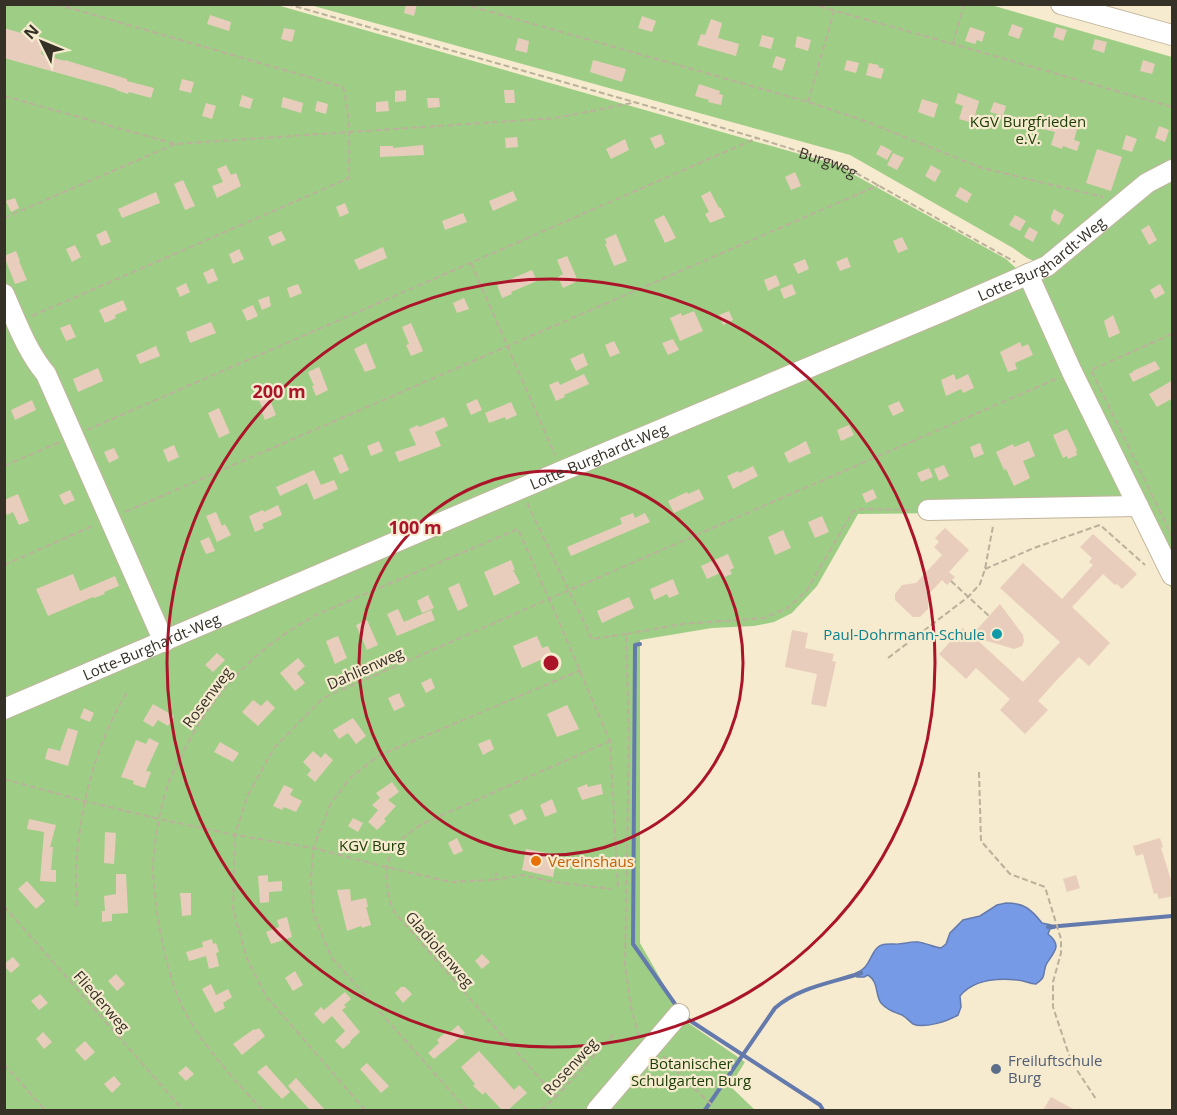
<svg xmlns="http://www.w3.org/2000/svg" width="1177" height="1115" font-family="'Open Sans',sans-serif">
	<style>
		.green { fill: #9ece86 }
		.water { fill: #779ae6; stroke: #647aad; stroke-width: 1.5 }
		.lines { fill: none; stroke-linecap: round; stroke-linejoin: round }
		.stream { stroke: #647aad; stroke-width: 4 }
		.building { fill: #e8cdbc }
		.minor-casing { stroke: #c0b49b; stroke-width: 22 }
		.path { stroke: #bbb19b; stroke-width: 2; stroke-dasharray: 6 3; stroke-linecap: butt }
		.minor { stroke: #fff; stroke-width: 20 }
		.ring { fill: none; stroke: #ab152a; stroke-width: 3 }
		.culture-dot { fill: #0f9aa8; stroke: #f6eacf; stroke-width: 2 }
		.food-dot { fill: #e8710a; stroke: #f6eacf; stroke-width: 2 }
		.service-dot { fill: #5c6f8a; stroke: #f6eacf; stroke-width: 2 }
		.labels { text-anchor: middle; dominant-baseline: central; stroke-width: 4.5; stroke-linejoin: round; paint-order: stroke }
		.park-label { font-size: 15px; fill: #1b3c04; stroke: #f6eacf }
		.street-label { font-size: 15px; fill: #363127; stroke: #f6eacf }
		.culture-label { font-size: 15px; fill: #0d838f; stroke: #f6eacf; text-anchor: end }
		.food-label { font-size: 15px; fill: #c56008; stroke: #f6eacf; text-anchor: start }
		.service-label { font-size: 15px; fill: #4e5e75; stroke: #f6eacf; text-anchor: start }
		.centre { fill: #ab152a; stroke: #f6eacf; stroke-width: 3 }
		.ring-label { font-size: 18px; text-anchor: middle; font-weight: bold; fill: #ab152a; stroke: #f6eacf; stroke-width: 4.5; stroke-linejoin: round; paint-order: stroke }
	</style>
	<rect width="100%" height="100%" fill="#f6eacf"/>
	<path class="green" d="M5,5H277L831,163L842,168L1006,259L1019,271L1008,272L5,701Z
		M310,5H991L1172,57V162L1044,258L1034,261L1027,258L1013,248L850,155Z
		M1172,170V590L1134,513L1131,511L858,514L817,586L792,613L774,622L754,626L712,628L640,640V943L684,1020L745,1062L730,1086L755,1110H5L4,714L1047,266Z"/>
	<path class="water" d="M1006,903C1024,903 1031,909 1042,923L1051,925L1054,928L1050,929L1048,934C1062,945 1055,951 1047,963C1044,967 1045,972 1043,977C1042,980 1038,982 1036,984C1029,984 1024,980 1017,980C997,978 973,980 960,996L961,1007L958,1015C948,1021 924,1029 913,1024C909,1021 906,1017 902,1015C894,1012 887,1010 881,1003C875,995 879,982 868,975L864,977H857L856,973C867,969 868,962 874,952C879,943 886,944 894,944C902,945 910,941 918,942C926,943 933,947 941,948L946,944L950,933L963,920L980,916L997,905Z"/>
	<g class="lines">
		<path class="stream" d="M640,644L635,645L633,944L675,1004
			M1048,927L1172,916
			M686,1018L820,1105L823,1110
			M705,1110L775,1008C799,987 832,983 861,973"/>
	</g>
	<path class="building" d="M406,4H417L414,16L404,13Z
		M210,15L231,22L229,31L207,24Z
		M642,16L656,21L652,32L638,28Z
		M711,19L722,23L718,38L739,44L736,56L697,45L701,34L705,35Z
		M1012,24L1023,28L1019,39L1008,35Z
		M970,27L985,32L982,42L977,40L975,44L965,41Z
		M1056,27L1067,30L1063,41L1053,37Z
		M4,28L45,40L41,53L43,55L65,61V60L127,79V81L154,88L151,98L129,92L128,94L116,90V89L4,58Z
		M284,28L295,30L292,42L281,39Z
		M762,35L774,38L771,49L759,46Z
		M797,36L811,40L808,51L795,47Z
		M518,38L529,41L527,53L515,50Z
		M1095,39L1107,42L1104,53L1092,49Z
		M776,56L786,59L782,71L772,67Z
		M593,60L626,69L622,82L590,72Z
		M847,60L859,63L856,73L844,70Z
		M1143,60L1155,64L1152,74L1140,71Z
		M869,63L879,65L878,67L884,69L881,79L866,75Z
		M182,79L194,82L191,93L179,90Z
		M699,84L720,91L719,94L723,95L721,105L708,102L709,100L695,96Z
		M406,90V101L395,102V91Z
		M504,90H514L515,103H505Z
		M958,93L979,101L973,123L959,119L963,106L955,103Z
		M242,95L253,99L250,109L239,106Z
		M283,97L303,103L301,113L281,107Z
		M427,98H439L440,107L428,108Z
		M922,99L938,104L934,118L918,112Z
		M317,101L328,104L326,114L315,111Z
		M388,101L389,111L376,112V102Z
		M994,102L1006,106L1003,116L990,112Z
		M206,103L216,106L212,119L202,116Z
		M1041,118L1066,125L1067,123L1078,126L1074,140L1080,142L1077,151L1063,146L1062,149L1051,145L1055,132L1038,128Z
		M1159,126L1169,130L1165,142L1155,138Z
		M661,134L665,144L655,149L650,138Z
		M1126,135L1137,139L1132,152L1122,149Z
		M517,137L518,147L506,148L505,138Z
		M625,139L629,150L611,159L606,149Z
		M423,145L424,155L380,157V146H393V148Z
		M881,145L892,151L887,160L876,154Z
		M1097,149L1122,157L1111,191L1086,183Z
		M893,153L904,158L897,170L887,165Z
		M226,165L231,175L236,173L241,186L217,198L212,186L223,182L217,169Z
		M931,165L941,171L935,182L925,176Z
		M795,172L801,186L791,190L785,177Z
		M183,180L195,206L185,210L174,184Z
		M960,187L972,194L967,203L955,196Z
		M513,191L517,200L493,211L489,201Z
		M710,191L719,208L720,207L725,217L710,223L705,214L709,212L701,196Z
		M156,192L160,203L122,218L118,209Z
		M15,198L19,208L11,212L6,201Z
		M345,203L349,213L340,217L336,207Z
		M1054,209L1064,215L1059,225L1051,220V216Z
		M463,213L467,222L445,230L442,221Z
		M664,215L676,238L665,243L654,220Z
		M1015,215L1026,221L1020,231L1009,225Z
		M1149,225L1157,240L1149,245L1141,230Z
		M1029,227L1038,232L1033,242L1024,237Z
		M106,230L111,242L101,246L96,235Z
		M281,231L286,240L272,246L268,237Z
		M616,234L627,261L614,266L605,244L607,243L605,239Z
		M902,237L908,249L898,253L893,241Z
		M75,245L81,257L72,262L66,249Z
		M383,247L387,258L359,270L354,260Z
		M239,249L244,259L233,264L229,254Z
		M16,251L20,261H19L27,280L15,284L4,256Z
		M567,256L578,281L563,288L558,277L563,274L557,260Z
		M847,257L851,267L840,271L836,262Z
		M805,259L809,269L798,274L793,264Z
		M213,268L218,280L208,284L203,273Z
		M532,270L537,281L511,292L512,294L502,298L497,285Z
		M776,275L780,285L768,291L764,280Z
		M186,283L190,292L180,297L176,288Z
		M298,284L302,293L290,298L287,288Z
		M792,284L796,294L784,299L780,289Z
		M1160,284L1165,293L1155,299L1150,290Z
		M269,296L271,306L262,310L258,300Z
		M464,298L469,309L457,313L453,303Z
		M123,300L127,310L115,315L116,318L105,323L99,310Z
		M253,305L258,316L247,321L242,310Z
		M694,311L703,331L680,341L670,318L681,313L682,316Z
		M729,311L733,320L723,325L719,315Z
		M1113,315L1120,333L1109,338L1104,321Z
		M211,322L216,333L190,343L186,332Z
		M411,323L423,351L411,356L406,345L409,344L402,327Z
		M70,324L76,337L66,341L60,328Z
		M673,339L679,350L668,355L662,343Z
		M614,341L620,353L610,357L605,345Z
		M1020,342L1022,347L1028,344L1033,355L1015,363L1017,369L1008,372L1000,352Z
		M366,343L376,368L365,372L354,349Z
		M156,346L160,356L140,364L136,355Z
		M583,353L588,365L576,371L570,359Z
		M1155,361L1160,369L1133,382L1129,374L1133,372V371Z
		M319,367L328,390L316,396L312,386H314L308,372Z
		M98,368L103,381L78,392L73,379Z
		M584,374L589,384L564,395L565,397L556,401L549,385L558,381L560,385Z
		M954,374L956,380L968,374L974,388L963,393L961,389L946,396L941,380Z
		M1173,380V398L1157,407L1149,394Z
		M264,385L276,415L265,420L261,410L263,409L254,389Z
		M477,399L482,410L471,415L466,404Z
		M32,400L36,410L15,420L11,410Z
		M899,401L904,411L893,416L888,406Z
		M511,402L517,415L506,420L505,417L489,423L485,413Z
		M219,408L230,433L219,438L208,413Z
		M444,417L448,426L435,432L441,446L399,462L395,452L416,445L409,429L418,425L419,427Z
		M849,425L854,435L841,441L837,430Z
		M1067,429L1077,450L1076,451L1077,455L1068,459L1067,456L1063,458L1053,435Z
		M379,441L383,451L371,456L367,446Z
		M806,441L811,453L789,463L784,453Z
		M1029,441L1035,456L1023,461L1030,478L1014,486L1006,469L1004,470L996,452L1013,444L1014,447Z
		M980,443L984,454L974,458L970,447Z
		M174,445L179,457L168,462L163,450Z
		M114,448L119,458L109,463L104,452Z
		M342,454L349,470L340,474L333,458Z
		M944,465L949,476L939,481L934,469Z
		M753,466L758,476L733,489L727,476L738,471L739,473Z
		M929,468L933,477L921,482L917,473Z
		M314,470L321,485L334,480L338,489L314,500L307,483L280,496L276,487Z
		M699,489L704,499L674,513L668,501L687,492L688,494Z
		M873,489L877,498L866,503L862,494Z
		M70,490L75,500L64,505L59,495Z
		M18,494L29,521L19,525L13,512L7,515L4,508V500Z
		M278,505L282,515L262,524L264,528L255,532L249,516L263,510L264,512Z
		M216,512L222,526L225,524L231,535L217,542L206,516Z
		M633,513L635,518L645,513L650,522L571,556L567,547L622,524L620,518Z
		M822,516L829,532L815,538L808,522Z
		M945,528L969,550L949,572L955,577L947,585L942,580L928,595V609L920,617H913L895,600V594L902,585L916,583L942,555L934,547L939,542L935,538Z
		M783,530L791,548L775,555L768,537Z
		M1093,534L1137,574L1122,589L1117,584L1115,585L1103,574L1072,607L1110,643L1089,666L1079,657L1055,682L1038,701L1048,710L1025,734L1000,710L1010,699L976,668L966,679L939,654L963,628L971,636L1000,604L1023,635L1024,641L1022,646L1014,649L974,637L1023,682L1060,642L1000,588L1023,563L1062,599L1093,565L1089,562L1092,558L1080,547Z
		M209,537L215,551L206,554L200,541Z
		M728,554L734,568L730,570L732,574L722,578L720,573L707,579L701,566Z
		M511,560L515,570H513L520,583L494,596L484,572Z
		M73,574L80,591L115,576L119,586L104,592L105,594L94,598L93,597L48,616L36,589Z
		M673,579L679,594L669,598L667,594L654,600L650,589Z
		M459,583L468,606L458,611L448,588Z
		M428,595L434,608L422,613L417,601Z
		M629,597L634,608L602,623L597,611Z
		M398,609L404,622L431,610L435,620L397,636L387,614Z
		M367,620L378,645L367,650L356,625Z
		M792,630L808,633L805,648L834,654L832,661L836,662L826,707L811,704L817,674L785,667Z
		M338,636L347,658L335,664L326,641Z
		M537,636L542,648L548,646L552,655L522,668L513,646Z
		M217,653L225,660L213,672L205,665Z
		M298,658L305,666L297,673L305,683L295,691L280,673Z
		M431,678L435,688L426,693L421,683Z
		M399,693L405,706L394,711L388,698Z
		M253,700L261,706L267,700L275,708L258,726L242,712Z
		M153,704L174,716L168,726L158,720L153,727L143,721Z
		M567,705L579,729L557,737L547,714Z
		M84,708L94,713L90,722L80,718Z
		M353,718L366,736L356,744L348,733L339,739L333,730Z
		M68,728L78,731L68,766L45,759L48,748L60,751Z
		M149,738L159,743L146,771L151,772L145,788L133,784L134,781L121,777L136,740L146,744Z
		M490,739L494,749L483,755L478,744Z
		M220,742L239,753L233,762L214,752Z
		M313,751L321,758L325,753L333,760L315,782L307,775L311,770L303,762Z
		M392,782L399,792L388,800L396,806L384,819L386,821L377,830L368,822L378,810L372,805L380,798L376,793Z
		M587,784L588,787L601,784L603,794L582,800L577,788Z
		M284,785L293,789L290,795L302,801L296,812L284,807L282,810L273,806Z
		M552,799L557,812L545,817L540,805Z
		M522,809L527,819L514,825L509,815Z
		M353,818L363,823L358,832L348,826Z
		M29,819L56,825L50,847H53L51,870H56V882L40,881L44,832L27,829Z
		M105,832L116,833L114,864L104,863Z
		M457,838L463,851L454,855L448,843Z
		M1160,838L1163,847L1161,848L1173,886V896L1159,899L1157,893L1154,894L1143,854L1136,856L1133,846Z
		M526,849L557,855L553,877L522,870Z
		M116,874H126L128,913L112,914V921L102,922V911H105L104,896L116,894Z
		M268,875V882L282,881V891L269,892V902L260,903L258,876Z
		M1076,875L1080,888L1067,892L1063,879Z
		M27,881L45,901L36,909L18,889Z
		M350,889L351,901L366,898L368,907H366L371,925L362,928L361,926L347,931L337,890Z
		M180,893H191V915L182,916Z
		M287,917L292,937L271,944L266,932L279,927L277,920Z
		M212,939L213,944L216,943L219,952L216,953L219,966L209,969L206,956L189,961L186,952L203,947L202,942Z
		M482,954L490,962L482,969L475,961Z
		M13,957L20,965L11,973L4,966V964Z
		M295,971L303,985L293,991L285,978Z
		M116,974L125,984L117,991L108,981Z
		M211,984L216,995L228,989L232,997L223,1003L225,1008L215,1013L202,989Z
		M401,987H405L412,994L403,1003L395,993Z
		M345,992L351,999L344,1005L346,1007L342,1010L360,1032L350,1041L351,1042L343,1049L335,1041L345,1031L332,1016L323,1024L314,1014L321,1007L324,1010Z
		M40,994L48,1003L39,1010L31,1001Z
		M458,1025L465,1033L434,1059L428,1053L439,1043L437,1040L446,1032L448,1034Z
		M259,1028L265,1036L242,1055L233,1044L254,1029L255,1030Z
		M43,1032L52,1042L44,1049L36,1039Z
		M85,1041L95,1052L85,1061L75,1050Z
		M479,1051L514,1090L519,1085L527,1093L508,1110H502L485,1092L483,1095L473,1086L475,1084L461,1067Z
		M367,1063L389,1086L381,1093L360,1069Z
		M266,1065L290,1092L282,1099L257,1072Z
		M186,1066L194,1074L186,1081L178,1073Z
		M114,1076L121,1084L112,1093L104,1084Z
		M296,1078L304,1087L325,1110H310L288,1086Z
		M1051,1097L1075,1110H1043Z"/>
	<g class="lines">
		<g class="minor-casing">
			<g id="minor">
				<path d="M1061,4L1172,35"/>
				<path d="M1028,274L1072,372L1172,575"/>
				<path d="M4,294C16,321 27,352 46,374L164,642"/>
				<path d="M928,510L1138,506"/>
				<path id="s2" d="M4,709L562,471L946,310L1047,266L1147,183L1172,170"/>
				<path d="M597,1110L679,1014"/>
			</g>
		</g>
		<g class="path">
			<path id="s1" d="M287,4L634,102L757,138L842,165L1015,262"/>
			<path d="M463,4L808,102L862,120L982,168L1103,197"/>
			<path d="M811,4L953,44L1172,107"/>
			<path d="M953,44L964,4"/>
			<path d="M4,96L175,144"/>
			<path d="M808,102L834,11"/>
			<path d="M4,218L175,144L555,118L632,103"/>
			<path d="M471,263L555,455"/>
			<path d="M32,316L349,178C349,148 351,116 343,87L56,4"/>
			<path d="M1172,334L1091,370L1172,536"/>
			<path d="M87,430L757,138"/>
			<path d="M4,466L60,442"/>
			<path d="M527,503L592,639L626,634"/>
			<path d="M125,512L879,185"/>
			<path d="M4,565L95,525"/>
			<path d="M985,569L1034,548L1100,525L1145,565"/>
			<path d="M951,581L989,616"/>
			<path d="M888,658L968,597L980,584L985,569L993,526"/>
			<path d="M979,772L981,841L1010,874L1045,887L1061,939V953L1053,982V1007L1071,1061L1096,1099"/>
			<path d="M4,779L84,801L159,819L235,835L313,848L386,867L451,882L490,880L498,873"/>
			<path d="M493,880L523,875L554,882L611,889"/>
			<path d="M4,906L183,1110"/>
			<path d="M77,906C77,889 75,872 77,855C82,799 97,741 127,692"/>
			<path d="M639,1037L631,1007L625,965L629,739L626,634L682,624L764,618L789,607L807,590L853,511L863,509L913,510"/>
			<path d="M663,1056L681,1076L714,1107"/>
			<path d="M4,1064L45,1110"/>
			<path d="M556,1097L395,913C389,900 388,895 387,881C385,850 398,840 422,824L610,741"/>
			<path d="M262,1110C235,1080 206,1050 186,1014C174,992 167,965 162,941C158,923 156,905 154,887C154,879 152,872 153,864C155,837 160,805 170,779C173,771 178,763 182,755C211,694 258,645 318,614L518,529L549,599L1058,378"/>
			<path d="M365,1110L266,996L247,959L233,909L235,835L247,797L274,748L323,698L549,599L610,741L618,889"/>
			<path d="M467,1110L331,957L313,912L311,881L313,848L331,803L350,778L378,756L581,670"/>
			<path d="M541,1110L556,1097L613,1035"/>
		</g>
		<use href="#minor" class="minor"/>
	</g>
	<g class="ring">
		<circle cx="551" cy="663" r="192"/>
		<circle cx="551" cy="663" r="384"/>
	</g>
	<circle class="culture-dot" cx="997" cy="634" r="6"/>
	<circle class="food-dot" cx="536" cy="861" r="6"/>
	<circle class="service-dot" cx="996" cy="1069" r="6"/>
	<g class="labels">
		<g class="park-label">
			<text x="1028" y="121">KGV Burgfrieden<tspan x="1028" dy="17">e.V.</tspan></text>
			<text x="372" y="845">KGV Burg</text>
			<text x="691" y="1063">Botanischer<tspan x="691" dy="17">Schulgarten Burg</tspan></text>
		</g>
		<g class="street-label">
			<text stroke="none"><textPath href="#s1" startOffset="564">Burgweg</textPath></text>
			<text stroke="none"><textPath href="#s2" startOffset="1132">Lotte-Burghardt-Weg</textPath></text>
			<text stroke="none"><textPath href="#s2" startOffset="646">Lotte-Burghardt-Weg</textPath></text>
			<text stroke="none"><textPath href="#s2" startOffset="160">Lotte-Burghardt-Weg</textPath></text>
			<text transform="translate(365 668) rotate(-24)">Dahlienweg</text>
			<text transform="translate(207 697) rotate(-53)">Rosenweg</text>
			<text transform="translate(440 949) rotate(49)">Gladiolenweg</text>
			<text transform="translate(102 1001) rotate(49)">Fliederweg</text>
			<text transform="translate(570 1066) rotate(-47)">Rosenweg</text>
		</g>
		<g class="culture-label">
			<text x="985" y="634">Paul-Dohrmann-Schule</text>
		</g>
		<g class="food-label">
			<text x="548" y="861">Vereinshaus</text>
		</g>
		<g class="service-label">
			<text x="1008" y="1060">Freiluftschule<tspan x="1008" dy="17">Burg</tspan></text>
		</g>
	</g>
	<circle cx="551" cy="663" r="9" class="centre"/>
	<g class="ring-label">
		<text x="279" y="398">200 m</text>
		<text x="415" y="534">100 m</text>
	</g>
	<rect width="1177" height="1115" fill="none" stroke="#363127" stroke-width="12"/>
	<g transform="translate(42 42) rotate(313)" stroke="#f6eacf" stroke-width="4.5" paint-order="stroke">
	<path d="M0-4.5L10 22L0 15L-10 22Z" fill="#363127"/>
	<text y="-9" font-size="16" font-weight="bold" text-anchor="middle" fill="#363127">N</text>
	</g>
</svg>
